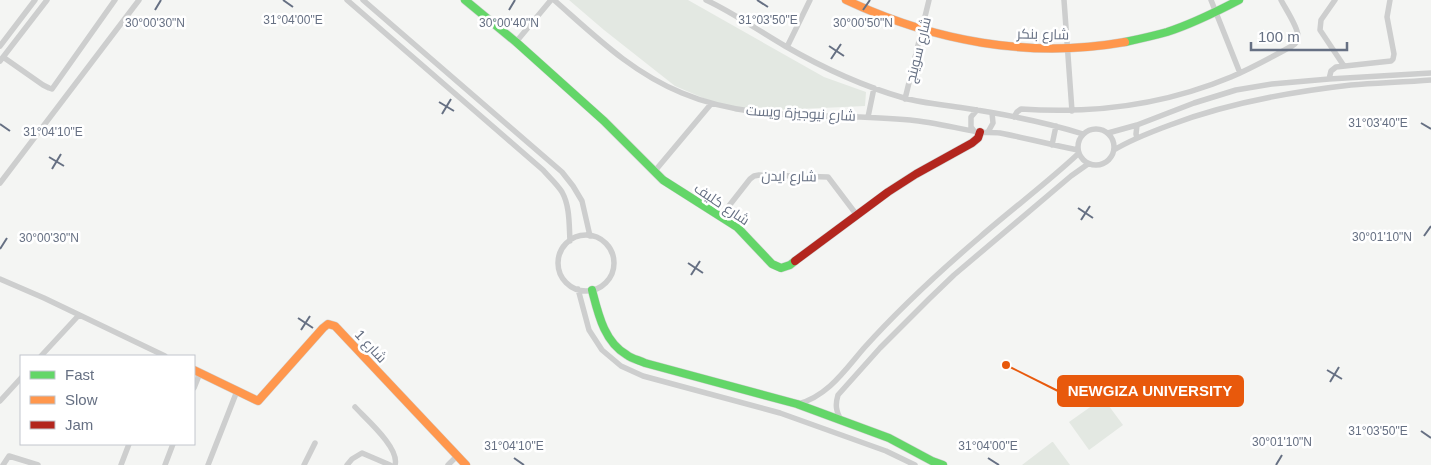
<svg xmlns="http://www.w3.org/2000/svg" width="1431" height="465" font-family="Helvetica,Cairo,sans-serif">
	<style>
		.green { fill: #e3e8e2 }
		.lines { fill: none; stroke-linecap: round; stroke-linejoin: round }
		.fast-casing { stroke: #d0d1d1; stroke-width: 9 }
		.slow-casing { stroke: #d0d1d1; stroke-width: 9 }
		.jam-casing { stroke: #d0d1d1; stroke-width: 9 }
		.street { stroke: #cdcece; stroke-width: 5.5 }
		.fast { stroke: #63d668; stroke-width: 8 }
		.slow { stroke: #ff974d; stroke-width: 8 }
		.jam { stroke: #b3261e; stroke-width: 8 }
		.ticks { fill: none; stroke: #667083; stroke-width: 2 }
		.labels { text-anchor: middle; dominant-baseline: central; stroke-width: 5; stroke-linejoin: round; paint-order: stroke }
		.street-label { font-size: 14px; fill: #667083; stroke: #fff }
		.ticks-label { font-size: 12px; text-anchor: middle; fill: #667083; stroke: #fff; stroke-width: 5; stroke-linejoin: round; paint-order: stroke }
		.leader { fill: none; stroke: #e8590c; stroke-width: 2 }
		.callout-dot { fill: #e8590c; stroke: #fff; stroke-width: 2 }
		.callout { fill: #e8590c; stroke: #e8590c; stroke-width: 2 }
		.callout-label { font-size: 15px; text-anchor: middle; font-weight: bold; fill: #fff }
	</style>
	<rect width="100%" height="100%" fill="#f4f5f3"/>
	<path class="green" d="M569,0H688L824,77L866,92L865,106L736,112L675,86L604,30Z
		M1103,398L1123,425L1089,450L1069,422Z
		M1053,442L1070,465H1022L1052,442Z"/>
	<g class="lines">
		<g class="fast-casing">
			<path id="fast" d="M465,0L516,42L604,121L663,180L737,227L772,264L781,268L790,265L795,261
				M1125,42C1139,39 1153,36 1167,32C1192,24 1216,12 1239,0
				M592,290C598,313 604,342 627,355C632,359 639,360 645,363L797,404L889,438L932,461L943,465"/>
		</g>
		<g class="slow-casing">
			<path id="slow" d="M846,0C933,41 1029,59 1125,42
				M194,370L258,401L323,328L328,324L335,326L466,465"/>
		</g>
		<g class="jam-casing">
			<path id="jam" d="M795,261L888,192L916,174L972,143L978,138L980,132"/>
		</g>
		<path class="street" d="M347,0L543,170C549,177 557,184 562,192C570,206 569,225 570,241
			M363,0L562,172L573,186L582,201L590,236
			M554,0C595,36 631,72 682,93C755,124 834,112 910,120C933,122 955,128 978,132C985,133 993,132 1000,133C1026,138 1052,145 1078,150
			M706,0C734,13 759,31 785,46C823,68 862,86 904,98C922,103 945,105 964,108C1004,114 1045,122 1083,134
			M1064,0L1072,111
			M1211,0L1240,73
			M1335,0L1321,20L1320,30L1344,66
			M516,42L551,0
			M0,46L35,0
			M787,47L810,0
			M3,57L43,85L49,88L52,89L115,0
			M0,61L47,0
			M1329,79L1331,71L1336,67L1391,61L1393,59L1394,54L1387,17L1390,0
			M905,99L929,0
			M868,117L874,88
			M1014,117L1017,112L1021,109C1092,114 1164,105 1231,77C1252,68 1272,57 1292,46C1296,44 1298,41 1298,36C1298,27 1285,8 1281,0
			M1137,125L1136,134L1137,138
			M1078 147a18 18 0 1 1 36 0a18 18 0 1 1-36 0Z
			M974,131L971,127V117L977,110
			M988,132L993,123L992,113
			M1108,133L1137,125L1194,103L1236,90L1272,84L1329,79L1431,73
			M1052,145L1056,126
			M1114,150C1132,139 1151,132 1170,125C1228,103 1289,92 1351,85C1378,83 1405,82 1431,80
			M654,172L711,104
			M0,183L139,0
			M721,216L750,179L754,176L759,175L828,177L856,214
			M558 263a28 28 0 1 1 56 0a28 28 0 1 1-56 0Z
			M0,279L44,298L165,356
			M578,289L589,330L602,350L621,366L643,376L780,413L886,451L915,465
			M41,356L79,315
			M194,388L200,373
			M0,401L21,378
			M798,404C828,396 845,370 864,348C900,308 939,272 980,237C1012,209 1047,183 1079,153
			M355,407C366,419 400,448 395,465
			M841,420C836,411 835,405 838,395L880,348L929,299L954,275L1071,176L1088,164
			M3,465L9,456L38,465
			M121,465L129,444
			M165,465L173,444
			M208,465L237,391
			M304,465L315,443
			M347,465L352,459L362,453L390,465
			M448,465L457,456"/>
		<use href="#fast" class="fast"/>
		<use href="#slow" class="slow"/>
		<use href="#jam" class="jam"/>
	</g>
	<path class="ticks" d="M283,0L293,7M757,0L768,7M155,10L161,0M509,10L515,0M863,10L870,0M829,46L844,56M831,59L841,44M439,102L454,111M442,114L451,99M1421,123L1431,129M0,124L10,131M49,157L64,166M52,169L61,154M1078,208L1093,218M1081,220L1090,206M1424,236L1431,226M0,249L7,238M688,263L703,273M691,275L700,261M298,318L313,328M301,330L310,316M1327,370L1342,379M1330,382L1339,367M1421,431L1431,438M514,458L524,465M988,458L999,465M1276,465L1282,455"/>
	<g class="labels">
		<g class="street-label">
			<text transform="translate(1043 34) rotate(1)">شارع بنكر</text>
			<text transform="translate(918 50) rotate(-76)">شارع سوينج</text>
			<text transform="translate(801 113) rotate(3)">شارع نيوجيزة ويست</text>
			<text transform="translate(789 176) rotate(1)">شارع ايدن</text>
			<text transform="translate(722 204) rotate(34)">شارع كليف</text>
			<text transform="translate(371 346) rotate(47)">شارع 1</text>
		</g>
	</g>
	<g class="ticks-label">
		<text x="293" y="24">31°04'00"E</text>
		<text x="768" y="24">31°03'50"E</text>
		<text x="509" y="27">30°00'40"N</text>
		<text x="155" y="27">30°00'30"N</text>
		<text x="863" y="27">30°00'50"N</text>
		<text x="1378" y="127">31°03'40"E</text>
		<text x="53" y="136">31°04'10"E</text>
		<text x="1382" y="241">30°01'10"N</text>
		<text x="49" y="242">30°00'30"N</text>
		<text x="1378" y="435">31°03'50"E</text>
		<text x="1282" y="446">30°01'10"N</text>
		<text x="514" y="450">31°04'10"E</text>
		<text x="988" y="450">31°04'00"E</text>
	</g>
	<path class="leader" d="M1006 365L1058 391"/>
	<circle class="callout-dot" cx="1006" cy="365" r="5"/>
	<rect class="callout" x="1058" y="376" width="185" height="30" rx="5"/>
	<g class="callout-label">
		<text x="1150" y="396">NEWGIZA UNIVERSITY</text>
	</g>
	<rect x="20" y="355" width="175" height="90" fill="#ffffff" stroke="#c2c6cd"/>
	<rect x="30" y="371" width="25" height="8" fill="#63d668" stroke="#c2c6cd"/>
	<text x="65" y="380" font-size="15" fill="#667083">Fast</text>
	<rect x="30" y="396" width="25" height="8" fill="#ff974d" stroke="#c2c6cd"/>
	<text x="65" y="405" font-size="15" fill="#667083">Slow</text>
	<rect x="30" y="421" width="25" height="8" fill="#b3261e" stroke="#c2c6cd"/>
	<text x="65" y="430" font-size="15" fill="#667083">Jam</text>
	<path d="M1251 42v8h96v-8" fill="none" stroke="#667083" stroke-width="2.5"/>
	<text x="1258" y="42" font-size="15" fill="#667083" stroke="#ffffff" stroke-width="4" paint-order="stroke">100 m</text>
</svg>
